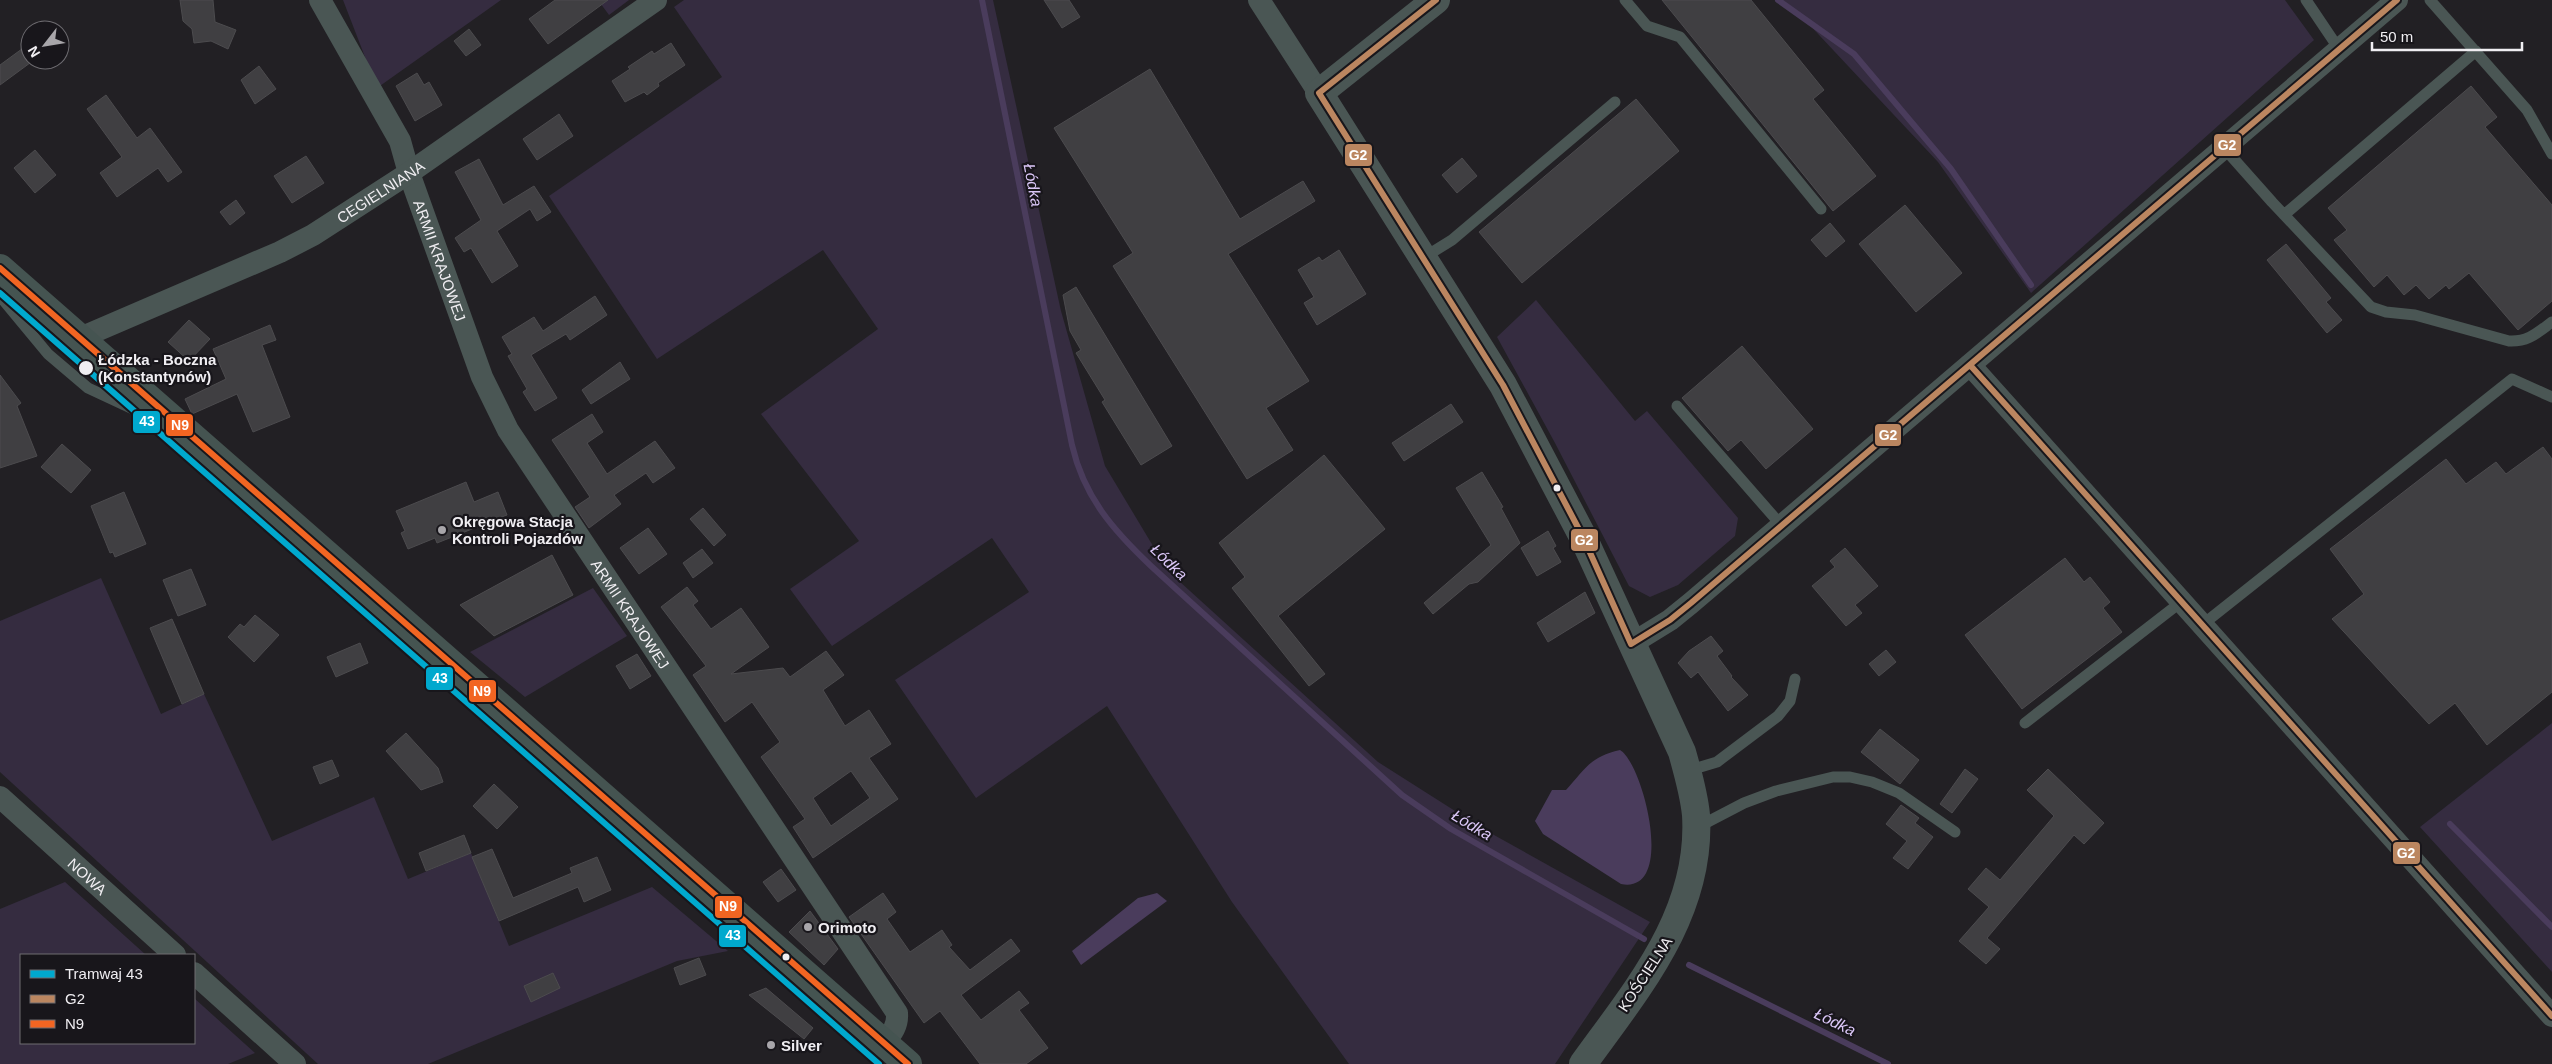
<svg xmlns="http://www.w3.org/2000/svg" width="2552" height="1064" font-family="Helvetica,sans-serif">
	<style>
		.green { fill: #352c40 }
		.water { fill: #4a3c5c }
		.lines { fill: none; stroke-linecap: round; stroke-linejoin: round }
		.stream { stroke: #4a3c5c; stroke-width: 6 }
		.building { fill: #403f42; stroke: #4c4b4e; fill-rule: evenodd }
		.service { stroke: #4a5654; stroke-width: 11 }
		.minor { stroke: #4a5654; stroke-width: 22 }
		.tertiary { stroke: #4a5654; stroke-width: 28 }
		.secondary { stroke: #455451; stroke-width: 28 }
		.bus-1-casing { stroke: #18161b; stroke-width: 10 }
		.bus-2-casing { stroke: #18161b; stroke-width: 10 }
		.bus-1 { stroke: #bb8660; stroke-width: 6 }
		.bus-2 { stroke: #f26522; stroke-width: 6 }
		.tram-1-casing { stroke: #18161b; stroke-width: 10 }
		.tram-1 { stroke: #00a9ce; stroke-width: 6 }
		.stop-dot { fill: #f0eef2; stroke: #18161b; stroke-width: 2 }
		.poi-dot { fill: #a8a6aa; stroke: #18161b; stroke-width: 2 }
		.labels { text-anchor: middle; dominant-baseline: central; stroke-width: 4.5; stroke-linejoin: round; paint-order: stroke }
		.street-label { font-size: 15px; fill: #f0eef2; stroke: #18161b }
		.stop-label { font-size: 15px; font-weight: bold; fill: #f0eef2; stroke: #18161b; text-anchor: start }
		.poi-label { font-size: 15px; font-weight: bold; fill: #f0eef2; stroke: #18161b; text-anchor: start }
		.water-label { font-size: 16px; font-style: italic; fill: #dbc7f8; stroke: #18161b }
		.line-badge { stroke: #18161b; stroke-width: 2 }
		.badge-label { font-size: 14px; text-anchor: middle; font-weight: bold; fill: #fff }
	</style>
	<rect width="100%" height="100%" fill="#222024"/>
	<path class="green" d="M343,0H501L377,88Z
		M598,0H629L609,15Z
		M684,0H993L1061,311L1105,466L1168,571L1378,762L1485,830L1650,922L1555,1064H1349L1232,902L1107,706L976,798L895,680L1029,592L992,538L832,646L790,589L859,541L761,414L878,329L823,250L657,359L549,196L722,77L674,7Z
		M1781,0H2285L2314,40L2031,293L1938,162L1805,20Z
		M1536,300L1635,421L1647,411L1738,518L1735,536L1678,585L1650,597L1629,586L1555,443L1497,337Z
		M101,578L161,714L204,694L272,841L374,797L408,879L471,853L509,946L652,887L728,951L677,961L428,1064H318L0,772V621Z
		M593,588L627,636L525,697L470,652Z
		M2552,723V972L2420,827Z
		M65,882L146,955H21V1043H194V998L255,1053L228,1064H0V909Z"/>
	<path class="water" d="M1620,750C1643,763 1677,895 1621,884L1543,834L1535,821L1552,790H1566C1586,768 1590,757 1620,750Z
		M1157,893L1167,901L1081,965L1072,951L1138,898Z"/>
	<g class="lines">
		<path class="stream" d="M982,0L1072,445C1084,497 1113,530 1151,566L1402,795L1451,829L1644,939
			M1778,0L1854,54L1951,169L2031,285
			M2450,824L2552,927
			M1689,965L1888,1064"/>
	</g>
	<path class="building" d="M180,0H213L215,22L236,30L228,49L211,41L194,43L192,29L183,21Z
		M555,0H608L548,44L529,19Z
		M1044,0H1069L1080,17L1062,28Z
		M1662,0H1751L1824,90L1813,99L1876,176L1833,211Z
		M469,29L481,45L466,56L454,41Z
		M30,43V60H34L0,85V65Z
		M671,43L685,65L658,83L659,86L647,95L644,92L625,102L612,81L630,69L628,67L652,51L654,54Z
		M259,66L276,89L255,104L241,80Z
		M1150,69L1240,219L1303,181L1315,201L1228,254L1309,381L1266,408L1293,450L1247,479L1113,266L1133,253L1054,128Z
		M417,73L424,85L429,82L442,105L415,121L396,86Z
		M2471,86L2497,117L2485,127L2552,205V301L2518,330L2469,273L2449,289L2446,285L2429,299L2416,285L2404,295L2387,275L2374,287L2334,240L2347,230L2328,208Z
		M106,95L137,138L150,128L182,172L168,182L158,168L117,197L100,173L122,157L87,109Z
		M1636,99L1679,151L1522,283L1479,232Z
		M559,114L573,136L537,160L523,139Z
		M35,150L56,175L35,193L14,168Z
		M306,156L324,183L292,203L274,176Z
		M1462,158L1477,176L1457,193L1442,175Z
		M479,159L503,205L534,186L551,212L537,221L530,209L497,231L518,266L492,283L471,248L464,252L455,238L481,220L455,172Z
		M236,200L245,213L230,225L220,212Z
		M1905,205L1962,273L1916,312L1859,244Z
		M1830,223L1845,241L1826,257L1811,240Z
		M2286,244L2331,298L2326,302L2342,320L2327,333L2267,260Z
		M1339,250L1366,294L1317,325L1304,303L1314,297L1298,270L1319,257L1322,261Z
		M1076,287L1172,446L1141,465L1102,402L1105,400L1076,353L1081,350L1070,331L1063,295Z
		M595,296L607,315L570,340L566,334L531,355L557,398L535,411L523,392L527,389L508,356L512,354L502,337L534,317L543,331Z
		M189,320L210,339L189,361L168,342Z
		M270,325L276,340L262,345L290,417L253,432L237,394L192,414L185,399L226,379L213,349Z
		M1742,346L1813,429L1766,469L1741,440L1728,451L1682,398Z
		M620,362L630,379L591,404L582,390Z
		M0,375L21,403L17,406L37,456L0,468Z
		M1451,404L1463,422L1404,461L1392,443Z
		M592,414L603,432L587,443L607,474L655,441L675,468L653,483L646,473L614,495L621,504L589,528L575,507L590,497L552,440Z
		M62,444L91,470L71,493L41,467Z
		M2543,447L2552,459V692L2487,745L2455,703L2429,724L2332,619L2364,594L2330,549L2446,459L2466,484L2496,462L2506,474Z
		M1324,455L1385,529L1278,616L1325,674L1309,686L1232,588L1245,577L1219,543Z
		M1482,472L1503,507L1501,508L1520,543L1478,582L1469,584L1433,614L1424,603L1491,545L1456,488Z
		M466,482L474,502L498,492L507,515L437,543L435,538L408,549L401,533L405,531L396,511Z
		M124,492L146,544L115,557L113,552L110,553L91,506Z
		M703,508L726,535L714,546L690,519Z
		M648,528L667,554L639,574L620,548Z
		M1548,531L1556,546L1553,548L1561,562L1537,576L1521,548Z
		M1845,548L1878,586L1855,605L1862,613L1846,626L1812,586L1835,567L1830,561Z
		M702,549L713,563L693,578L683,563Z
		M552,555L573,595L494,636L460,605Z
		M2065,558L2084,582L2090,577L2110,602L2103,608L2122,632L2022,709L1965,635Z
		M191,569L206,605L178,616L163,580Z
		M687,587L698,601L693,605L711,629L741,608L769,647L731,674L783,668L790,677L826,651L844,675L823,690L845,726L869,710L891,744L869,758L898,799L813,858L793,827L805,819L761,757L780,742L752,702L725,722L693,675L706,666L661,607ZM851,771L870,798L831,826L813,798Z
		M1585,592L1595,613L1548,642L1537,623Z
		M255,615L279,635L254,662L228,637L240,624L244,627Z
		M172,619L204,694L182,704L150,628Z
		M1711,636L1723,651L1717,656L1732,676L1731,677L1748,695L1728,711L1698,672L1691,678L1678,663L1689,651Z
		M360,643L368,663L336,677L327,657Z
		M1886,650L1896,662L1879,676L1869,664Z
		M637,654L651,676L630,689L616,666Z
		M1880,729L1919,760L1900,784L1861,752Z
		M406,733L438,768L443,782L421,790L386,751Z
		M332,760L339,776L320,784L313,767Z
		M1965,769L1978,779L1952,813L1940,804Z
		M2048,769L2104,823L2084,844L2074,835L1987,938L2000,949L1986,964L1959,941L1989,907L1968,889L1986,868L2000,880L2054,816L2027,790Z
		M494,784L518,807L497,829L473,806Z
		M1901,805L1919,818L1915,823L1933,837L1908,869L1893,858L1907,841L1886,824Z
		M464,835L471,853L426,871L419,853Z
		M492,849L513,898L572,873L570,868L597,857L611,890L584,902L578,887L499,921L472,857Z
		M781,869L796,890L778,902L763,882Z
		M883,893L896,912L887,919L910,952L942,930L952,945L949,947L970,970L1011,939L1020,951L961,995L981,1020L1019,991L1029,1003L1019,1010L1048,1048L1026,1064H980L940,1011L924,1023L849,917Z
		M810,911L838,949L824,965L789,932Z
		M699,958L706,975L680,985L674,968Z
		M553,973L560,988L531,1002L524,986Z
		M766,988L813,1028L804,1039L749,995Z"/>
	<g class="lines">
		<path class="service" d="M1625,0L1647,26L1680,37L1821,209
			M2306,0L2339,49
			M2430,0L2527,110L2552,154
			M2224,148L2272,202L2371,307L2386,312L2415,315L2509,341C2528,342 2537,333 2552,322
			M2284,215L2476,51
			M1423,258L1452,240L1615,102
			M0,296L48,354L88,388L163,423
			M1677,406L1781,525
			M2202,625L2512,379L2552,397
			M2025,723L2181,602
			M1687,771L1717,762L1778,716L1790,701L1795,679
			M1696,828L1744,803L1776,791L1833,777H1850L1872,782L1899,793L1955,832"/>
		<g class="minor">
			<path id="s1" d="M320,0L400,141L409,173L482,377L508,430L897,1013C898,1026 892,1033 884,1043"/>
			<path d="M1259,0L1319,93"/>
			<path id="s2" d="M80,338L280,252L313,235L409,173L656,0"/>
			<path d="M1970,365L2552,1016"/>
			<path d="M1631,644L1670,620L1691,603L2397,0"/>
			<path id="s3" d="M0,797L175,955"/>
			<path d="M194,973L295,1064"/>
		</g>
		<path class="tertiary" d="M1436,0L1319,93L1503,385L1583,537L1682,752C1688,773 1694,794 1696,815C1702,914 1637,989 1583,1064"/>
		<path class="secondary" d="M0,268L908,1064"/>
		<g class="bus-1-casing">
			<path id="bus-1" d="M1436,0L1319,93L1503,385L1583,537L1631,644L1670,620L1691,603L2397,0
				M1970,365L2552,1016"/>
		</g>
		<g class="bus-2-casing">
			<path id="bus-2" d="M0,268L908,1064"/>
		</g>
		<use href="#bus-1" class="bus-1"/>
		<use href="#bus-2" class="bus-2"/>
		<g class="tram-1-casing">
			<path id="tram-1" d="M0,293L879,1064"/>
		</g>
		<use href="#tram-1" class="tram-1"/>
	</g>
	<g class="stop-dot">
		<circle cx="86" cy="368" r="8"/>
		<circle cx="1557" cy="488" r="4.5"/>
		<circle cx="786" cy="957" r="4.5"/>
	</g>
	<g class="poi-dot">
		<circle cx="442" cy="530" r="5"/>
		<circle cx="808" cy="927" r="5"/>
		<circle cx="771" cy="1045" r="5"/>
	</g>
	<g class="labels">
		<g class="street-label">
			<text stroke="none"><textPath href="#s2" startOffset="335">CEGIELNIANA</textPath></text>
			<text stroke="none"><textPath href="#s1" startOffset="288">ARMII KRAJOWEJ</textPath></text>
			<text stroke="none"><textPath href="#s1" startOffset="692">ARMII KRAJOWEJ</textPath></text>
			<text stroke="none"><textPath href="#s3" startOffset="118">NOWA</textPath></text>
			<text transform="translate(1645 974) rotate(-57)">KOŚCIELNA</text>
		</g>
		<g class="stop-label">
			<text x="98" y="359">Łódzka - Boczna<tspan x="98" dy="17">(Konstantynów)</tspan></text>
		</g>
		<g class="poi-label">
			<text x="452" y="521">Okręgowa Stacja<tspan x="452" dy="17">Kontroli Pojazdów</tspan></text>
			<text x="818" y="927">Orimoto</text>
			<text x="781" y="1045">Silver</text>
		</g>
		<g class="water-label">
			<text transform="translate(1033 185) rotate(79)">Łódka</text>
			<text transform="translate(1169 562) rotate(44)">Łódka</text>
			<text transform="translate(1472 825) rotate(31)">Łódka</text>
			<text transform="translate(1835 1022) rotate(26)">Łódka</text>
		</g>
	</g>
	<g class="line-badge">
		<rect x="2213" y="133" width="29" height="24" rx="5" fill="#bb8660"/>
		<rect x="1344" y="143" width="29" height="24" rx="5" fill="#bb8660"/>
		<rect x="132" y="410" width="29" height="24" rx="5" fill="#00a9ce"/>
		<rect x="165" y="413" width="29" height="24" rx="5" fill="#f26522"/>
		<rect x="1874" y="423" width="28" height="24" rx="5" fill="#bb8660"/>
		<rect x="1570" y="528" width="29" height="24" rx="5" fill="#bb8660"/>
		<rect x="425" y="666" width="29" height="25" rx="5" fill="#00a9ce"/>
		<rect x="468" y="679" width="29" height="24" rx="5" fill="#f26522"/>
		<rect x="2392" y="841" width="29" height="24" rx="5" fill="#bb8660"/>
		<rect x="714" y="895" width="29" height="24" rx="5" fill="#f26522"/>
		<rect x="718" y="924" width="29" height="24" rx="5" fill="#00a9ce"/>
	</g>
	<g class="badge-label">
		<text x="2227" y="150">G2</text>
		<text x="1358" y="160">G2</text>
		<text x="147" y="426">43</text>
		<text x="180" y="430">N9</text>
		<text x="1888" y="440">G2</text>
		<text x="1584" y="545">G2</text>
		<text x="440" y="683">43</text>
		<text x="482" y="696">N9</text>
		<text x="2406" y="858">G2</text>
		<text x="728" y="911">N9</text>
		<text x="733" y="940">43</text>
	</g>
	<rect x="20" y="954" width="175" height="90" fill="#18161b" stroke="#6e6c71"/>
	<rect x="30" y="970" width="25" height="8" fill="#00a9ce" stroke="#6e6c71"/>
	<text x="65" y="979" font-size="15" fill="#f0eef2">Tramwaj 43</text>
	<rect x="30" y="995" width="25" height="8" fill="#bb8660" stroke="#6e6c71"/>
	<text x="65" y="1004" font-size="15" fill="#f0eef2">G2</text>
	<rect x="30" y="1020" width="25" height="8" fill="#f26522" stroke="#6e6c71"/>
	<text x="65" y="1029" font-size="15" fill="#f0eef2">N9</text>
	<g transform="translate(45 45) rotate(239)"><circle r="24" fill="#18161b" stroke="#6e6c71"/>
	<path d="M0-4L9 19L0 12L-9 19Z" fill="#a8a6aa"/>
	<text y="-8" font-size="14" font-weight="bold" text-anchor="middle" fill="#f0eef2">N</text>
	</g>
	<path d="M2372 42v8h150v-8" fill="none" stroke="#f0eef2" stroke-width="2.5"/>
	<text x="2380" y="42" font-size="15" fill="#f0eef2" stroke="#18161b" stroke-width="4" paint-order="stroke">50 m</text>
</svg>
